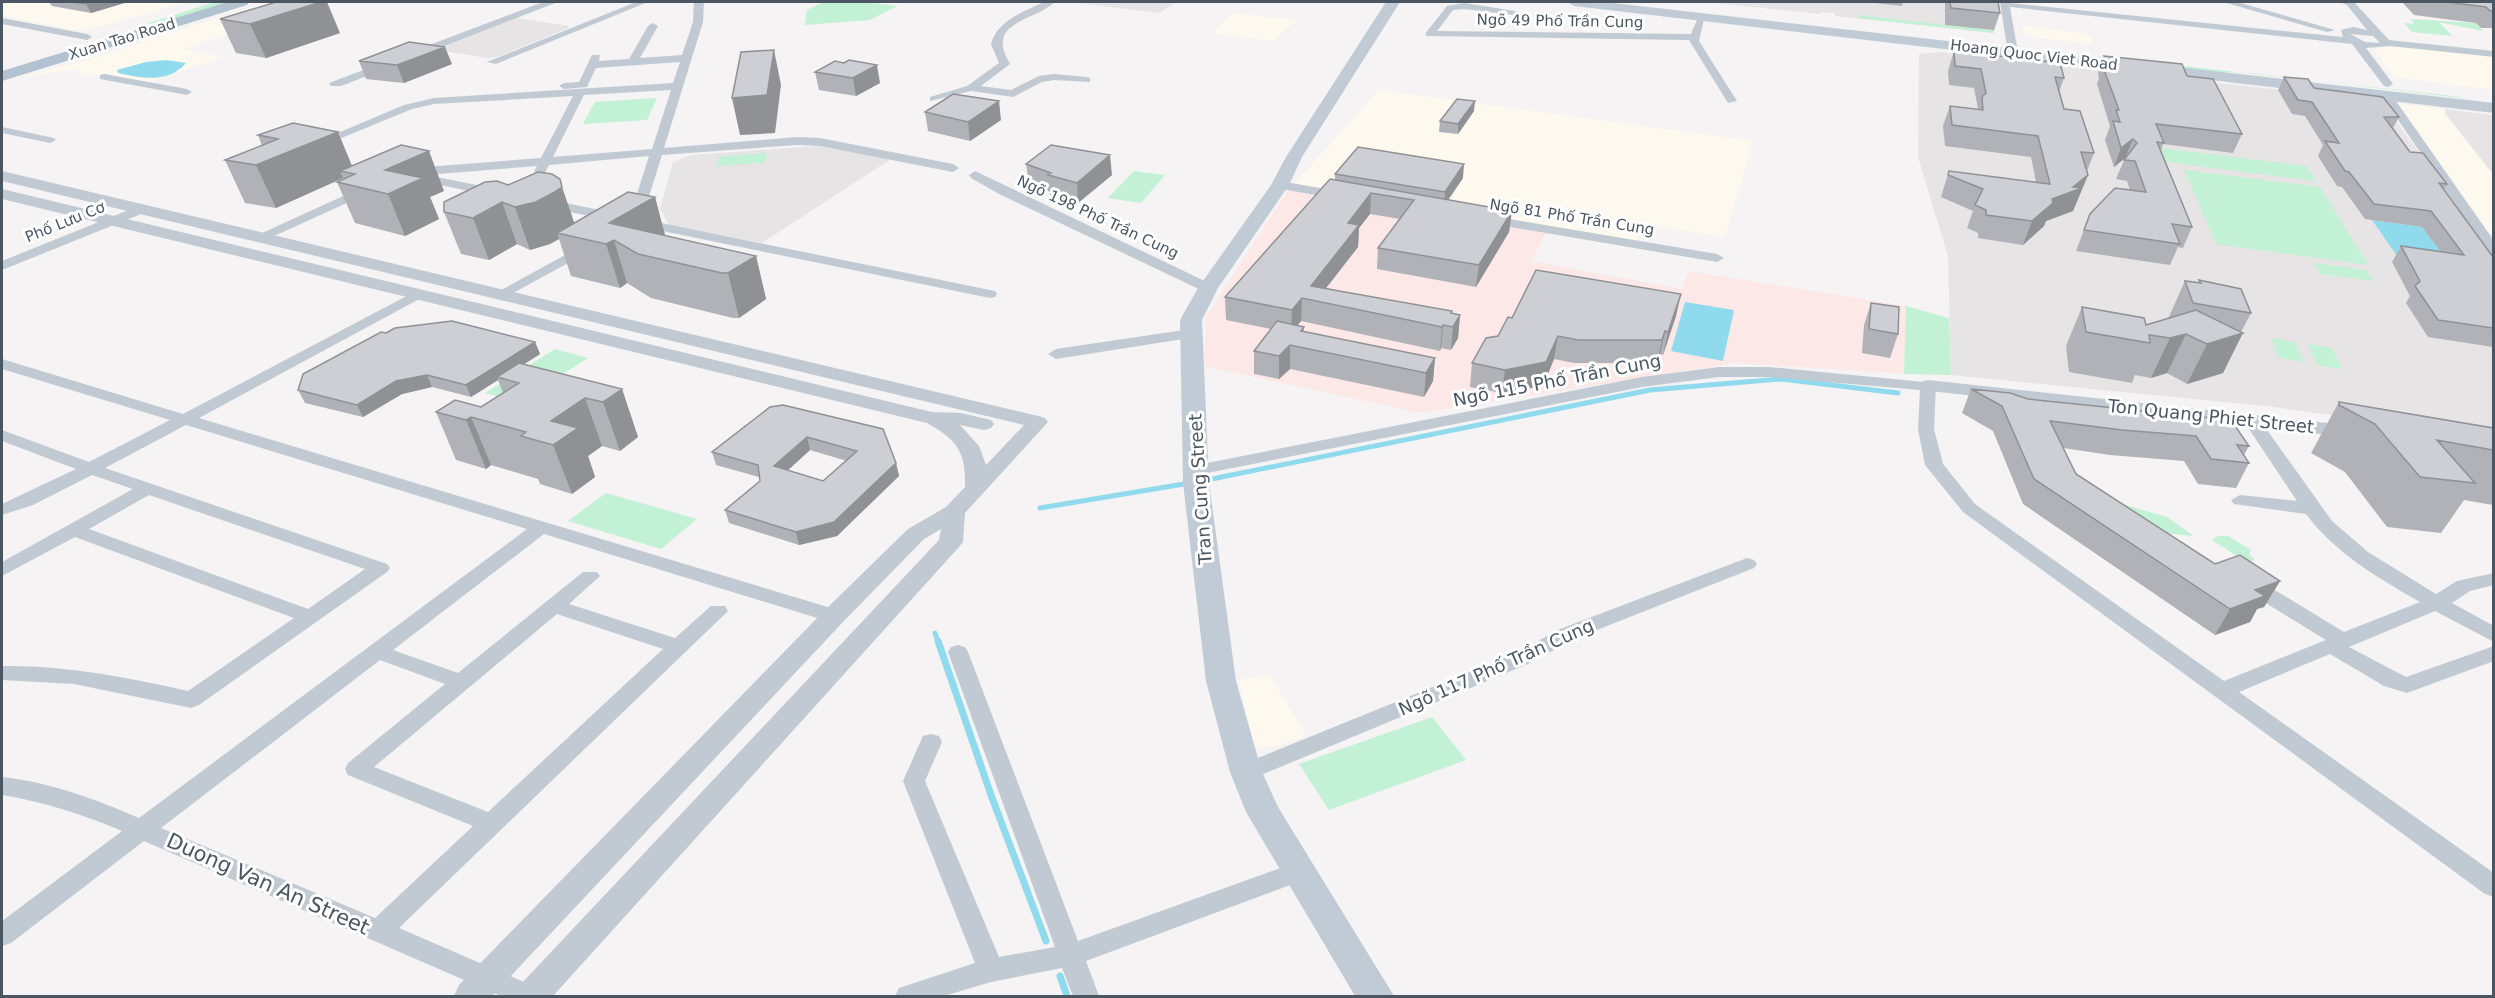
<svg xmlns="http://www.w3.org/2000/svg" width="2495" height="998" font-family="'DejaVu Sans',sans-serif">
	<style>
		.commercial { fill: #fdf9ef }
		.education { fill: #e6e4e5 }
		.medical { fill: #fce8e6 }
		.green { fill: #c3f1d5 }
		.water { fill: #90daee }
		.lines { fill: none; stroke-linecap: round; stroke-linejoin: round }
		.stream-far1 { stroke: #90daee; stroke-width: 5 }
		.stream { stroke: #90daee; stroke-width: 7 }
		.minor { fill: #c1cad2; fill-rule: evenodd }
		.tertiary { fill: #c1cad2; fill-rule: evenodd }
		.secondary { fill: #c1cbd6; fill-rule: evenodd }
		.primary { fill: #b3c2d1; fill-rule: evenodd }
		.wall { fill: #b0b2b7; fill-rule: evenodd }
		.shaded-wall { fill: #909195 }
		.building { fill: #cdcfd5; stroke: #909195; stroke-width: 1.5; fill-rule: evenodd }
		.labels { text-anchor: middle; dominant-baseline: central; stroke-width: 6; stroke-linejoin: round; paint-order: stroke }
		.far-street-label { font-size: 15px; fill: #4a5661; stroke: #fff }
		.street-label { font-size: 18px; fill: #4a5661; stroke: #fff }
		.near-street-label { font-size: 21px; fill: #4a5661; stroke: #fff }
	</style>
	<rect width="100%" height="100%" fill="#f5f3f3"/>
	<path class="commercial" d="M16,2H187L108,25L76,30L2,16V5Z
		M267,2L310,7L183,49L224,57L148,82L106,74L82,76L78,69L23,77L87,60Z
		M1234,13L1297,20L1272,41L1211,33Z
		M2023,26L2090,34L2093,44L2039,38L2024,33Z
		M2395,45L2493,55V90L2394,77L2374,50L2385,47L2397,48Z
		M1379,90L1753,141L1725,237L1643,224L1636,241L1293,185Z
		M2399,104L2444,109L2447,112L2444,113L2493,174V238Z
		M1270,675L1306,736L1278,746L1254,747L1238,680Z"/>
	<path class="education" d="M1069,2H1176L1160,13Z
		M1706,2H1990L1994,33L1835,16V13H1828L1821,12V14Z
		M517,18L569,26L568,28L497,57L487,58L438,50L439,47Z
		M1940,52L2354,98L2386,107L2466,217L2493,264V438L2274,407L1951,375L1948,256L1918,157L1919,54Z
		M2444,109L2493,115V174L2444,112H2446Z
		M819,146L891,159L762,243L669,225L660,209L673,162L691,155Z"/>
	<path class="medical" d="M1288,190L1546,232L1532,261L1682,289L1689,271L1906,306L1904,374L1735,363L1420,413L1204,366L1206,317Z"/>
	<path class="green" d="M215,2H233L150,27L133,28Z
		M824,2H864L897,6L870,20L805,25L807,10Z
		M1858,15L1994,30V33L1858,18Z
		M2411,19L2476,23L2483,31L2439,22L2452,36L2412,32L2404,23L2414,24Z
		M2039,50L2453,96L2469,99L2251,73L2193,71Z
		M657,98L647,120L583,124L595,102Z
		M2153,147L2307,166L2316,181L2159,161Z
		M767,153L764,163L716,166L719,157Z
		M2184,170L2320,187L2368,265L2216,244Z
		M1134,171L1165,175L1141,203L1108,198Z
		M2314,263L2366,270L2373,281L2320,274Z
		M1906,306L1949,318L1951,375L1904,374Z
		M2271,338L2295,342L2303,362L2279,358Z
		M2308,344L2332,348L2342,369L2317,365Z
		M555,349L588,358L519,402L485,393Z
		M606,493L697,519L661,549L568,521Z
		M2112,501L2167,517L2194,536L2152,532Z
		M2217,536H2228L2251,550L2249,554L2255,560L2246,562L2212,540Z
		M1432,717L1466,760L1329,810L1299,764Z"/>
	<path class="water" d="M166,60L186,63C168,84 141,78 118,73L117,70L146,62Z
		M2372,220L2422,227L2455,271L2402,263Z
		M1685,302L1734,310L1723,361L1671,351Z"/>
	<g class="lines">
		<path class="stream-far1" d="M1202,481L1650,390L1781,379L1898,393
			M1040,508L1190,483
			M935,633L938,642"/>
		<path class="stream" d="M938,641L991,795L1046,941
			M1060,976L1067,996"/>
		<path class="minor" d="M636,2H648L496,64L487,62Z
			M694,2H704L703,22L664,148L797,137L820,138L953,164L959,168L953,172L820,146L797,145L662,155L642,219L990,290L995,291L997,294L995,297L990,298L545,207L539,203L545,199L630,216L649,156L549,165L544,174L540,175L534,171L537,166L426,175L502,190V196L498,197L421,181L419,178L423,175L413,176L407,172L413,168L541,158L573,96L434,104L412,109L322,146L312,144L404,105L434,98L673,83L680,62L596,68L587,87L564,89L559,86L564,83L579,82L592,55H600L599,61L629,59L648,26L653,23L658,26L640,58L682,55L693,22ZM671,90L652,149L553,157L584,95Z
			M1044,2H1055C1031,23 985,21 1010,64L981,86L1011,90L1039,76L1054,74L1086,77L1090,78V82L1054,80L1042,82L1013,97L971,91L930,101V97L967,86L999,63L991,44C997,20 1024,12 1044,2Z
			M2000,2L2343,37L2341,30L2353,27L2367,30L2347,5L2339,2H2354L2389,40L2494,51V57L2390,46L2366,48L2393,84L2388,87L2384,86L2352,44L2010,7L2018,53L2013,56L2008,53ZM2350,34L2373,36L2380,43L2365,42Z
			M2223,2H2237L2335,30L2327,32Z
			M1464,3L1527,13L1522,16L1464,9L1453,10L1437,31L1691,34L1699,15H1705L1699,41L1737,101L1728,103L1689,40L1427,36L1425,34L1447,6Z
			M2,18L87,34L92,37L87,40L2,24Z
			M104,74L187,89L192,92L187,95L100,79V75Z
			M2387,93L2391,94L2494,241V255L2489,254L2382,96Z
			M2,127L54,138L56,140L50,143L2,133Z
			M975,171L1213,285L1215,288L1208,292L1203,291L999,194L971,178L969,175Z
			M1280,181L1343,192L1349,196L1343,200L1276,188V182Z
			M365,186L371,190L369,193L263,241H253L251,238Z
			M141,205L146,206V212L2,270V261Z
			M1486,215L1717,254L1724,258L1717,262L1481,222V216Z
			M587,243L594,247L592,250L504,298L499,299L492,295Z
			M418,290L423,291L425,294L423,297L199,418L841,611L844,616L841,621H827L544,534L393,650L458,673L583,572H597L600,576L569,604L675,638L711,606H725L728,611L399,928L538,988L542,996H501L144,841L11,943L2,946V921L122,831C82,814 44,802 2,795V777C49,782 95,799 139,818L527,529L186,425L105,468L387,564L390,568L387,572L199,705L191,708L74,684L2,680V666C65,665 126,677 188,691L294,618L75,537L2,576V562L133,489L92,475L33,505L2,515V504L76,469L2,441V430L89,462L170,420L2,369V359L183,414ZM149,495L365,569L308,609L89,529ZM557,614L663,649L488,812L374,767ZM380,660L445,684L348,763L345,769L348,775L473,826L375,918L161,828Z
			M1191,329L1196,331L1199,334L1196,337L1056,359L1048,354L1056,349Z
			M1719,367H1769L1934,383L1936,386L1934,429L1943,464L1975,504L2224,681L2326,640L2251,594L2248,589L2251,584H2265L2344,632L2420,602C2378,578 2335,553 2306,514L2234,504L2231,500L2240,495L2297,501L2243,420L2245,416H2257L2332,521L2368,552L2436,594L2457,581L2494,573V585L2470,591L2452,603L2494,626V642L2435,611L2349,647L2406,677L2494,646V661L2407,693L2384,686L2330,654L2239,692L2494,873V897L2485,894L1963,512L1925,465L1918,429L1920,390L1769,377H1719L1642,387L1197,475L1188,470L1197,465L1642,377Z
			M1747,558L1754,560L1757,564L1754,568L1574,639L1528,664L1254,778L1246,781L1238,778L1235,772L1238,766L1514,654L1560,629Z
			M958,645L965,647L968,652L1078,941L1300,861L1309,864L1312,871L1309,878L1086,961L1099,996H1073L1062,968L991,982L944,996H895L899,988L975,963L903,781L923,736L931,734L939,736L942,742L925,781L999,957L1055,947L948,652L951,647Z"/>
		<path class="tertiary" d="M543,2H558L341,86H331L329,83Z
			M2,171L1038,416L1045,418L1048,422L965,513L963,542L959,547L553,996H515L520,985L939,540L941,529L924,539L843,622L492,996H454L459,985L825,610L908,529L946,507L965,487C966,451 957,440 927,423L2,199V189L932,412L961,413L991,420L994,424L991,428L984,430L960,425L979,446L986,465L1024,425L2,181Z
			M1928,380L2355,426L2362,428L2366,432L2362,436L2355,438L1921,390L1918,386L1921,382Z"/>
		<path class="secondary" d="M1386,2H1400L1302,157L1289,185L1218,288L1202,320L1209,483L1236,681L1262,772L1278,807L1394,996H1355L1246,812L1230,772L1206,681L1183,483L1180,320L1198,288L1271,185L1286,157Z
			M1567,2H1604L2494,103V113L1574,6Z"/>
		<path class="primary" d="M228,2H249L247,5L2,81V71Z"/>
	</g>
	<path class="wall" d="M49,2H128L91,13L52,6Z
		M1865,2H1903L1902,6Z
		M1945,2H1998L2000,13L1994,30L1945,25Z
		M2402,2H2493V28H2481L2476,23L2414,15Z
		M220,19L340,33L266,58L236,53Z
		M1954,51L2064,78L2059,92L2064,109L2094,153L2087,171L2088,175L2073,211L2046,221L2044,226L2023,245L1978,238V233L1967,228L1973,211L1941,197L1949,171L2036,182L2031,157L1945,146L1943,126L1950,106L1978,109L1974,88L1949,85L1948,71Z
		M2104,56L2187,76L2242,134L2233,153L2163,144L2161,150L2192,227L2183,248L2178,247L2170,265L2076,251L2090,214L2130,190L2127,181L2116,179L2125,158L2114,167L2105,140L2110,126L2097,84L2099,78L2098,73Z
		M359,61L452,64L404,83L366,79Z
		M815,72L880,83L856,96L819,90Z
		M2284,77L2314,88L2399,117L2393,128L2410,152L2447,184L2444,190L2493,257V347L2428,337L2406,303L2410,296L2392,262L2401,246L2440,251L2422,227L2365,219L2342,187L2337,186L2318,156L2323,145L2305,116L2292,114L2278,90Z
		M1474,111L1458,134L1439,132L1440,121Z
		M925,112L1001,120L970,141L928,131Z
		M293,123L352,166L444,191L430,197L439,219L405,236L355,223L337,182L344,179L343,178L276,208L245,203L225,160L262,146L258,135Z
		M1026,164L1112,175L1078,203L1050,195V192L1029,184Z
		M1335,174L1463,178L1448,200L1512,211L1509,232L1476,287L1377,269L1378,248L1400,219L1370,214L1359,228L1358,247L1326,288L1460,315L1458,338L1451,350L1441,348L1440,351L1301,321L1297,326L1304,327V332L1435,358L1433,381L1424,397L1290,369L1279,379L1254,374V351L1271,329L1226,320L1225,297L1335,180Z
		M508,185L562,187L574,223L655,197L665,236L756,256L766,299L739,318H733L651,298L627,283L620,288L571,276L559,239L550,244L530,250L517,244L489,260L461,254L444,212Z
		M2199,280L2251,313L2241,332L2223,373L2187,384L2167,373L2151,378L2135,375L2132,383L2069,372L2066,346L2082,307L2146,325L2168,319L2185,281L2198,283Z
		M1871,303L1898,334L1890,358L1862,353L1864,325Z
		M1676,316L1663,355L1660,354L1657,363H1574L1554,359L1543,386L1502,393L1470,387L1472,363L1498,336L1512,318Z
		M386,333L535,342L540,354L523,365L622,389L638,437L620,451L602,446L588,456L595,477L572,494L540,484L538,479L491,465L486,469L456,460L436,412L481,407L503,393L498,380L471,397L432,387L402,394L363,417L305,403L298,390Z
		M1971,389L2028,399L2249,446L2244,455L2249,463L2236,488L2198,484L2184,461L2110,455L2063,448L2076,474L2215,564L2280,581L2264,607L2257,609L2250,622L2215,635L2023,504L1993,431L1962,413Z
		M2339,402L2493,428V505L2464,500L2441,533L2387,527L2345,472L2311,453Z
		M770,407L896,463L899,476L837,536L799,545L729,523L725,510L760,481L759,477L716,465L712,452ZM810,450L847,461L823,481L787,471Z"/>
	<path class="shaded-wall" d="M94,2H128L91,13L86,4Z
		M321,2H327L340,33L266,58L250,24Z
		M445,47L452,64L404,83L397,65Z
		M774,50L781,85L775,133L740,135L732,98Z
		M877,65L880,83L856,96L853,78Z
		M999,101L1001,120L970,141L968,122Z
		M1475,101L1474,111L1458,134V124Z
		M338,132L355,173L340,171L343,178L276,208L256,165Z
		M2133,139L2125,158L2114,167L2121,148Z
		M429,151L444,191L430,197L439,219L405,236L388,194L385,170Z
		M1110,155L1112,175L1078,203L1077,183Z
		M1464,164L1463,178L1444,206L1445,192Z
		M2088,175L2073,211L2046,221L2044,226L2023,245L2032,221L2052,199L2073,187Z
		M562,187L576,228L557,233L559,239L550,244L530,250L515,207Z
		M1371,193L1370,214L1359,228L1358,247L1316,301L1311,286L1348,223Z
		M655,197L666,239L614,240L627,283L620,288L606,244L609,223Z
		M502,202L517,244L489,260L473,218Z
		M1512,211L1509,232L1476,287L1479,265Z
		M756,256L766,299L739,318L728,273Z
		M1681,294L1676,316L1663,355L1668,332Z
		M1302,298L1301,321L1291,333L1292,310Z
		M1460,315L1458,338L1451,350L1453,327Z
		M1443,325L1441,348L1440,351L1442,327Z
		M1665,331L1660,354L1657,363L1662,340Z
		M2243,333L2223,373L2187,384L2207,344Z
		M2186,334L2167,373L2151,378L2170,338Z
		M1558,336L1554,359L1543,386L1502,393L1505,370Z
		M535,342L540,354L502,378L497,377L498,380L471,397L466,385Z
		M1290,345V369L1279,379V356Z
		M1435,358L1433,381L1424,397L1426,373Z
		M427,375L432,387L402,394L363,417L357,405L396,381Z
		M622,389L638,437L620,451L603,402Z
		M585,398L602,446L588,456L595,477L572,494L553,445L551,421Z
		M471,417L491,465L486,469L466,420Z
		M807,437L810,450L777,480L774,466Z
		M896,463L899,476L837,536L799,545L796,532Z
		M2280,581L2264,607L2257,609L2250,622L2215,635L2230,609L2255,590Z"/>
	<path class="building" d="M72,2H94L86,4Z
		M276,2H321L250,24L220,19Z
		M1950,2H1998L2000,13L1951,8Z
		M2447,2H2493V11H2490L2486,7Z
		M409,42L445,47L397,65L359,61Z
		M774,50L767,95L732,98L741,52Z
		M1954,51L2060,63L2064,78L2055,77L2064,109L2080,111L2094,153L2081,152L2088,175L2073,187L2082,188L2052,199L2053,203L2032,221L1986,215V210L1975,205L1983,189L1948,175L1949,171L2050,184L2038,136L1952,125L1950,106L1983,110L1982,97L1986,93L1981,69L1955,66Z
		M2104,56L2182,64L2187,76L2213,79L2242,134L2156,124L2164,143L2157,142L2192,227L2172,224L2180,244L2084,230L2090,214L2115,188L2146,192L2135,161L2124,160L2137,143L2133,139L2121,148L2113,121L2120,122L2116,110H2119L2103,67H2109Z
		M849,60L877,65L853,78L815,72L835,61L844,63Z
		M2284,77L2308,79L2314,88L2383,97L2399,117H2384L2410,152L2423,153L2447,184L2439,183L2493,257V328L2438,320L2415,286L2420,281L2401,246L2464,255L2431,211L2374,204L2349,172L2345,171L2325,141L2339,143L2312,102L2298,100Z
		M953,94L999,101L968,122L925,112Z
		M1457,99L1475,101L1458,124L1440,121Z
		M293,123L338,132L256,165L225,160L278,139L258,135Z
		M401,145L429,151L385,170L423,178L388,194L337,182L355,174L340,171Z
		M1051,145L1110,155L1077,183L1048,175L1051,173L1026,164Z
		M1358,147L1464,164L1445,192L1335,174Z
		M538,172L552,174L560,179L562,187L553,193L536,202L515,207L502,202L473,218L444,212V202L485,182L497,181L508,185Z
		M1330,179L1512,211L1479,265L1378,248L1414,200L1371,193L1348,223L1359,225L1311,286L1452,311L1451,313L1460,315L1453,327L1443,325L1442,327L1302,298L1292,310L1225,297Z
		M628,192L655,197L609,223L756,256L728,273H722L638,254L614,240L606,244L557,233Z
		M1536,270L1681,294L1668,332L1665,331L1662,340H1578L1558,336L1546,362L1505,370L1472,363L1486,338L1498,336L1508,317L1512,318Z
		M2199,280L2241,289L2251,313L2193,303L2185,281L2201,283Z
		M1871,303L1899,307L1898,334L1869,329Z
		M2082,307L2144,318L2146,325L2196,310L2243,333L2207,344L2186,334L2170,338L2149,335L2150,343L2086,332Z
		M452,321L535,342L466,385L427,375L396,381L357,405L298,390L303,374L381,332L386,333L395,328Z
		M1277,321L1304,327L1301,331L1435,358L1426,373L1290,345L1279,356L1254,351Z
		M519,363L622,389L603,402L585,398L551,421L578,428L553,445L521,436L526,432L471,417L466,420L436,412L455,400L481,407L519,383L497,377Z
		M1971,389L2010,393L2028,399L2231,420L2249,446L2237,445L2249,463L2211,459L2196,436L2122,430L2050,421L2076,474L2215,564L2240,555L2280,581L2255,590L2265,596L2230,609L2034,479L2002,406Z
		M2339,402L2493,428V450L2437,440L2475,483L2420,477L2375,424L2339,405Z
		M783,405L883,429L896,463L834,522L796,532L725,510L760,481L758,465L712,452L770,407ZM807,437L857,451L823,481L774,466Z"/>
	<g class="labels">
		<g class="far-street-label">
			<text transform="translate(1560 21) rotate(1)">Ngõ 49 Phố Trần Cung</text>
			<text transform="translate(122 39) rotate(-17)">Xuan Tao Road</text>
			<text transform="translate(2034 55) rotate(7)">Hoang Quoc Viet Road</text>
			<text transform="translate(1098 217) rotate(25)">Ngõ 198 Phố Trần Cung</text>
			<text transform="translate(1572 217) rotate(9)">Ngõ 81 Phố Trần Cung</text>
			<text transform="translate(65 222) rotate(-22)">Phố Lưu Cơ</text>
		</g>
		<g class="street-label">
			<text transform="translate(1557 380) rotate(-11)">Ngõ 115 Phố Trần Cung</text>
			<text transform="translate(2211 416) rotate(6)">Ton Quang Phiet Street</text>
			<text transform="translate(1200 489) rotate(-94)">Tran Cung Street</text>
			<text transform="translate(1496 667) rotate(-24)">Ngõ 117 Phố Trần Cung</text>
		</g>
		<g class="near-street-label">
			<text transform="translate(268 884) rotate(24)">Duong Van An Street</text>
		</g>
	</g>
	<rect width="2495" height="998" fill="none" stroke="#4a5661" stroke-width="6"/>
</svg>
